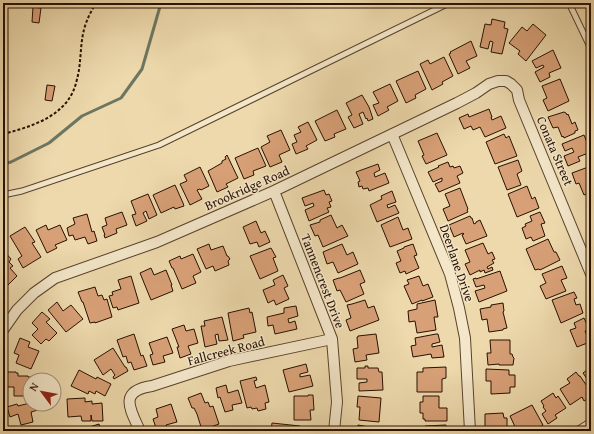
<svg xmlns="http://www.w3.org/2000/svg" width="594" height="434" font-family="'Gentium Book Plus',serif">
	<style>
		.lines { fill: none; stroke-linecap: round; stroke-linejoin: round }
		.stream { stroke: #6c7762; stroke-width: 3 }
		.building { fill: #d8a077; stroke: #281000 }
		.service-casing { stroke: #59422b; stroke-width: 7 }
		.minor-casing { stroke: #59422b; stroke-width: 12 }
		.path { stroke: #281000; stroke-width: 2; stroke-dasharray: 3 2; stroke-linecap: butt }
		.service { stroke: #f3e6c9; stroke-width: 5 }
		.minor { stroke: #f3e6c9; stroke-width: 10 }
		.labels { text-anchor: middle; dominant-baseline: central; stroke-width: 3; stroke-linejoin: round; paint-order: stroke }
		.street-label { font-size: 13px; fill: #281000; stroke: #f3e6c9 }
	</style>
	<rect width="100%" height="100%" fill="#edd9ac"/>
	<filter id="stains"><feTurbulence type="fractalNoise" baseFrequency=".005" numOctaves="4"/><feColorMatrix values="0 0 0 0 .2 0 0 0 0 .09 0 0 0 0 .02 0 0 0 .5 -.17"/></filter>
	<radialGradient id="worn" r=".72"><stop offset=".6" stop-color="#630" stop-opacity="0"/><stop offset="1" stop-color="#630" stop-opacity=".3"/></radialGradient>
	<g class="lines">
		<path class="stream" d="M3,164L11,162L49,143L82,116L121,98L142,69L161,3"/>
	</g>
	<path class="building" d="M33,7L41,8L39,23L32,22Z
		M492,19L505,22L504,28L508,29L502,54L491,52L493,42L490,41L488,49L480,47L485,24L491,25Z
		M533,24L546,35L526,61L518,54L520,51L509,43L522,27L527,31Z
		M471,41L477,56L466,61L470,68L458,74L449,54L451,53L450,52Z
		M553,50L561,68L549,73L550,77L540,82L535,72L544,67L543,65L536,68L532,61Z
		M444,57L453,76L442,82L443,84L432,90L420,64L428,60L430,64Z
		M418,71L426,89L415,95L416,98L406,103L396,81Z
		M560,79L569,101L548,111L543,100L547,98L542,86Z
		M390,84L398,101L387,107L389,110L378,116L373,105L379,103L373,92Z
		M47,85L55,86L52,101L45,100Z
		M362,95L369,107L373,119L368,121L367,118L366,119L363,112L359,114L363,124L354,128L348,117L352,115L346,103Z
		M489,109L492,117H491L492,120L501,116L506,128L485,137L480,127L473,130L471,126L464,129L459,118L468,114L469,117Z
		M337,110L346,129L334,134L335,137L325,141L315,121Z
		M564,112L566,113L567,115L568,114L572,124L575,122L578,130L575,131V133L564,138L563,136L562,137L558,127L553,128L548,117Z
		M308,122L317,140L306,146L308,149L296,154L292,144L297,142L294,135L301,132L298,127Z
		M281,130L290,150L279,155L282,162L270,167L261,147L270,142L267,136Z
		M437,133L447,155L426,164L422,156L424,155L418,141Z
		M504,134L506,138L509,136L517,156L495,164L486,142Z
		M584,135L591,152L578,157L580,161L568,166L564,156L574,152L572,148L565,151L562,144Z
		M258,148L266,166L253,171L254,175L244,179L235,158Z
		M227,155L238,178L226,184L228,187L217,192L208,171L222,163V161L226,159L225,157Z
		M518,160L522,171L517,174L521,185L507,190L498,167Z
		M448,162L450,167L453,166L454,168L460,166L463,173L457,176L460,183L439,192L435,184L442,181V178L433,182L428,172L439,167L438,166Z
		M378,164L380,170L374,173L375,177L385,173L389,183L369,191L368,188L363,189L362,186L359,187L358,182L360,181L356,172Z
		M591,166V192L584,195L579,183L576,184L572,173Z
		M200,167L209,186L201,190L200,189L197,190L202,199L190,205L180,184L187,181L184,175Z
		M175,185L183,203L184,206L175,209L174,207L161,213L153,195Z
		M527,186L532,199L535,197L539,208L517,217L508,194Z
		M460,188L468,209L467,210L468,212L448,221L443,209L450,206L445,194Z
		M324,190L326,195L329,194L332,201L329,202L331,207L327,208L329,212L309,221L305,210L314,206L313,203L305,206L302,198Z
		M392,191L396,202L387,205L388,208L395,205L399,213L377,222L370,205L382,199L381,196Z
		M148,194L157,215L149,219L146,211L143,213L147,221L136,226L132,215L136,214L131,201Z
		M591,195V207L587,197Z
		M122,212L127,225L116,229L117,233L105,238L104,235H105L102,227L107,225L105,218Z
		M540,212L545,223L541,224L545,236L533,241L531,237L526,239L522,228L526,226L525,224L532,221L530,216Z
		M87,214L92,232L94,231L97,241L88,244L85,237L75,240L73,235L69,236L67,228L75,224L73,218Z
		M331,215L337,228L342,225L348,236L323,247L318,235L315,236L310,225L320,222V220Z
		M470,216L471,218H472L474,224L476,223V222L480,220L487,236L466,244L462,235L464,234L463,233L454,237L449,225Z
		M398,217L403,230L408,228L412,239L390,247L381,225Z
		M256,221L261,233L265,231L270,242L259,247L257,242L250,244L243,227Z
		M46,225L48,230L60,225L67,240L55,245L57,248L47,253L36,230Z
		M25,227L35,242L32,243L41,257L23,268L18,259L22,256L10,236Z
		M548,239L554,252H556L560,260L540,270L539,269L535,270L526,249Z
		M483,243L488,254L492,252L495,259L492,260L494,263L487,267L488,269L492,267L493,270L485,273L484,270L480,272V270L470,275L465,264L470,262L465,250Z
		M209,244L211,250L223,246L227,256H228L230,259L228,261L229,265L215,271L213,266L206,269L197,249Z
		M342,244L347,255L353,252L358,264L338,273L333,262L327,264L323,252Z
		M413,244L417,255L414,256L419,268L406,274L405,271L400,273L396,263L401,261L397,251L404,248V247Z
		M271,248L276,257L273,258L278,271L260,279L250,256Z
		M3,250L11,259L9,262L13,266L10,268L17,276L5,288L3,286Z
		M193,254L201,272L193,276L196,283L182,289L173,268H172L169,261L180,256L181,259Z
		M562,266L567,278L561,280L566,291L546,299L540,286L546,283L542,274Z
		M151,268L154,275L166,270L172,285H171L173,291L151,300L140,273Z
		M360,270L365,282L360,284L364,294L346,302L340,290L337,291L333,280L339,278H340Z
		M500,271L507,291L479,302L475,291L485,288L484,285L476,287L473,279L476,278V279Z
		M283,275L288,286L284,288L289,299L276,305L274,300L268,303L263,290L275,285L273,280Z
		M131,276L139,303L118,310L117,307L113,308L109,296L113,295L112,292L121,289L118,280Z
		M419,276L423,286L428,284L433,297L422,301V300L412,304L404,286L409,284L407,280Z
		M95,287L98,296L102,295L104,300L107,299L112,317L95,323V322L90,323L83,302H82L78,292Z
		M574,292L577,298L574,299L576,305L580,304L583,313L561,323L552,300Z
		M365,300L368,308L374,306L379,320L350,331L346,320L351,318L347,305L352,304Z
		M435,300L438,317H434L436,330L417,333L415,321L409,322L408,311L417,309V304Z
		M57,302L63,311L71,305L83,319L66,332L48,310Z
		M503,303L504,311L503,312L507,328L503,329V330L489,332L487,319L482,320L480,309L491,307V305Z
		M296,306L298,316L288,319L289,323L295,321L297,329L275,334L273,325L268,326L267,317L284,313V308Z
		M249,308L250,313L252,312L256,332L243,335L244,338L233,341L228,313Z
		M42,312L50,319L46,322L57,333L49,341L46,339L41,344L32,335L38,329L32,323Z
		M222,317L228,340L219,341L218,334L215,335L217,344L205,347L201,326H205L204,321Z
		M584,318L589,329L585,331L590,342L577,347L570,330L576,328L574,323Z
		M184,325L186,331L194,329L198,343L188,346L191,354L180,358L177,347H179L172,329Z
		M134,334L141,356L143,355L147,366L134,370L131,362L128,363L126,356L123,357L117,340Z
		M376,334L379,353L366,355L367,360L355,362L353,349L358,348L357,337H358V336Z
		M436,334H438L440,342L432,344V347L442,345L444,357L432,358L431,354L413,357L411,346L416,345L415,338Z
		M167,337L173,353L163,356L165,362L153,365L150,355L153,354L149,343Z
		M20,338L30,342L28,347L39,351L31,369L16,363L19,355L14,353Z
		M490,340H510V354H512L513,357L514,358L513,365H499V364L488,365L487,353H491Z
		M113,348L125,367H126L128,371L114,379L113,377L115,375L111,369L103,375L94,360Z
		M306,364L308,372L300,374V377L310,375L313,386L289,392L283,370Z
		M365,366H368V368H378L379,372H382L383,390L359,391V383L367,382V379H357V368H365Z
		M446,367V378L442,379V392H417V372H423V368Z
		M591,367V385L583,373Z
		M486,369L509,370V375H515V387H510V393L491,394V381H486Z
		M79,370L96,379L97,377L111,384L105,396L96,391L95,394L89,391L88,394L71,386Z
		M5,372H16V373H18V376H28V377H31L30,396H14V387H5Z
		M576,372L579,376H580L591,392V397L584,401L582,397L570,405L560,389L570,383L567,379Z
		M256,377L257,380L254,381L256,388L265,385L269,402L265,403L266,409L258,411L257,408L252,409L251,407L247,408L240,381Z
		M226,385L228,393L238,390L242,403L232,405L233,410L225,412L220,397L218,398L216,388Z
		M201,393L205,403L208,402L210,407L213,406L219,424L202,430L197,414L194,408H192L188,398Z
		M553,393L556,398L558,396L566,408L555,415L557,418L548,424L542,414L546,411L543,407L544,406L541,401Z
		M308,395H313L314,410H310L311,420H294V396H308Z
		M358,396L381,398L379,422L359,420L360,407H357Z
		M423,396H439V408H447V421H425V419H423V413H420V402H423Z
		M85,398V402L92,401V404L102,403L103,421H92L91,415V421H82L81,416L68,417L67,399Z
		M30,403V404H36L38,410L31,412L33,422L21,425L18,414L10,417L7,407L17,404L18,406Z
		M171,404L177,422L166,425L168,430L157,431L153,419L158,417L156,409Z
		M532,405L543,425L533,431L531,427L524,431H517L510,416Z
		M503,413L504,418H507V431H497V429H493V431H485V414Z
		M272,423L300,426L299,431H271Z
		M99,424L101,431H83V429Z
		M358,425L369,427L368,431H357Z
		M446,425V431H424L425,426Z"/>
	<g class="lines">
		<g class="service-casing">
			<path id="service" d="M569,3L591,49
				M3,195L22,191L159,145L449,3"/>
		</g>
		<g class="minor-casing">
			<path id="minor" d="M392,134L450,274L459,308L465,338L470,431
				M274,191L332,339L337,402L334,431
				M3,330L17,310L34,293L55,278L157,242L274,191L457,103L476,93L489,84L498,81H506L511,84L517,90L519,100L591,274
				M140,431C130,409 118,391 152,386L229,361L332,339
				M580,431L591,424"/>
		</g>
		<path class="path" d="M3,134C34,126 70,115 77,79C81,65 80,49 83,34C85,23 90,13 96,3"/>
		<use href="#service" class="service"/>
		<use href="#minor" class="minor"/>
	</g>
	<g class="labels">
		<g class="street-label">
			<text transform="translate(555 151) rotate(67)">Conata Street</text>
			<text transform="translate(247 188) rotate(-24)">Brookridge Road</text>
			<text transform="translate(457 263) rotate(71)">Deerlane Drive</text>
			<text transform="translate(323 281) rotate(69)">Tannencrest Drive</text>
			<text transform="translate(226 351) rotate(-15)">Fallcreek Road</text>
		</g>
	</g>
	<rect width="594" height="434" fill="none" stroke="#edd9ac" stroke-width="16"/>
	<rect x="4" y="4" width="586" height="426" fill="none" stroke="#281000" stroke-width="2"/>
	<rect x="8" y="8" width="578" height="418" fill="none" stroke="#281000"/>
	<g transform="translate(42 392) rotate(302)"><circle r="19" fill="#f3e6c9" stroke="#a29079"/>
	<path d="M0-3L7 15L0 10L-7 15Z" fill="#8f2418"/>
	<text y="-6" font-size="11" font-weight="bold" text-anchor="middle" fill="#281000">N</text>
	</g>
	<rect width="100%" height="100%" filter="url(#stains)"/>
	<rect width="100%" height="100%" fill="url(#worn)"/>
</svg>
